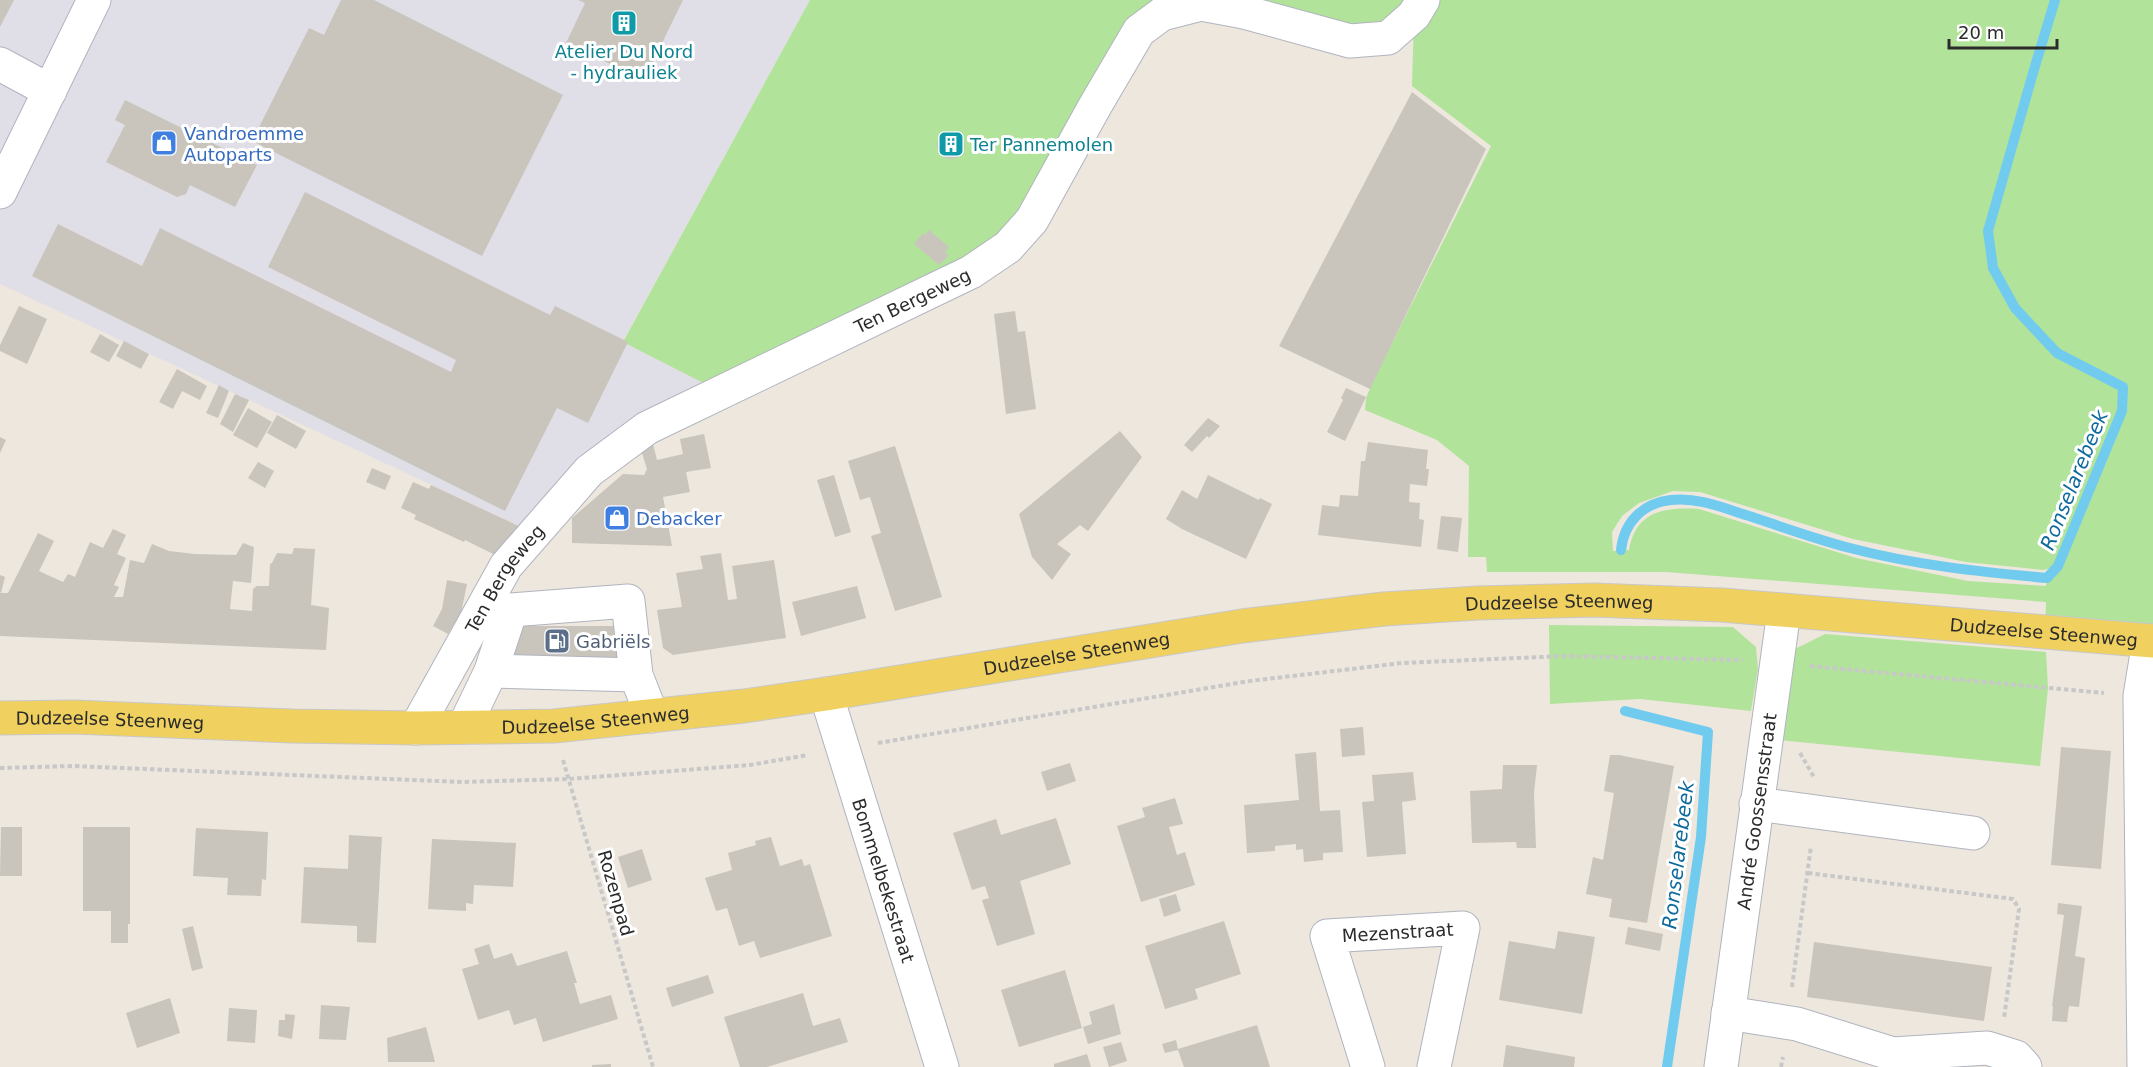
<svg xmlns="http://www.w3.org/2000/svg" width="2153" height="1067" font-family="'DejaVu Sans',sans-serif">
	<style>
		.industrial { fill: #e0dee6 }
		.green { fill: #b2e39a; fill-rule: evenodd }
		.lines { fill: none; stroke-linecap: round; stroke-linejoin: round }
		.stream { stroke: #71cbee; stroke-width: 10 }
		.building { fill: #c9c5bc }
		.minor-casing { stroke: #b1b4bf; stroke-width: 35 }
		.major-casing { stroke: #c8c8c8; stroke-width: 35 }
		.path { stroke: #c8c8c8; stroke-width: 4; stroke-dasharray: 4.5 3; stroke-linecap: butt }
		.minor { stroke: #fff; stroke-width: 33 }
		.major { stroke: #f0d15f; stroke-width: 33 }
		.labels { text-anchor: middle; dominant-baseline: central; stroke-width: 6; stroke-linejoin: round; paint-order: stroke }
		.culture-label { font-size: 18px; fill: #0d838f; stroke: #fff }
		.shop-label { font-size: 18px; fill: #366cbe; stroke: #fff; text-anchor: start }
		.street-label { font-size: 18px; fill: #2b2b2b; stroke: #fff }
		.service-label { font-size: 18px; fill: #4e5e75; stroke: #fff; text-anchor: start }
		.water-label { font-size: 20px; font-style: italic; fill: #0e699d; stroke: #fff }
	</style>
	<rect width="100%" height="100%" fill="#ede7de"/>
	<path class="industrial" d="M0,0H810L623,341L721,392L647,428L535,533L0,284Z"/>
	<path class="green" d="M810,0H2153V755L2149,641L2045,632L2046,602L1666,572H1487L1486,557H1468L1469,466L1437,440L1365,410L1366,398L1374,379L1491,146L1412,86L1414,16L1388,38L1162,14L1032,220L721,392L623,342ZM1673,491L1700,492L1853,539L1966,562L2043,570L2057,567L2047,578L2046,586L1968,581L1856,558L1699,509C1664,507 1636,511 1629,550L1613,551L1612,532L1622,516L1639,503Z
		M1549,625L1733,627L1756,647L1758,669L1751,711L1640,699L1550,704Z
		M1825,634L2046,652L2048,688L2040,766L1779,740L1793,650Z"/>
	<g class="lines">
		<path class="stream" d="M1621,550C1624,522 1643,503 1671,500C1697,497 1721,507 1746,515C1780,526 1815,539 1850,548C1914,565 1981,572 2047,578L2058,566L2122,411L2123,387L2057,353L2015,308L1993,268L1988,231L2033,73L2055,0
			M1625,711L1708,732L1701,837L1667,1067"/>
	</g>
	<path class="building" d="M0,0H14L0,27Z
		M341,0H374L563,95L482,256L252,141L309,28L324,35Z
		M578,0H683L644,80L566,43L585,3Z
		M1412,92L1486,149L1370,389L1279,346Z
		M125,100L257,165L235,207L190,185L186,194L177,197L106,162L125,125L115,120Z
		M937 145a14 14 0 1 1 28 0a14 14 0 1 1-28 0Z
		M305,192L550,315L555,306L628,342L588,423L557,408L505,511L32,276L58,224L142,266L160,228L451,372L456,360L268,267Z
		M929,230L949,247L945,252L949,255L939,265L914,244L923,233L925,235Z
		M19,306L47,319L27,364L0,351V345Z
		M1015,311L1018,332L1025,331L1036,409L1006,414L994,314Z
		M100,334L119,345L109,362L90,352Z
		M124,341L149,354L141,369L116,356Z
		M177,369L207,386L200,400L182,391L173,409L159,402Z
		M219,385L229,391L218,418L206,413Z
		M1346,388L1366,397L1345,441L1327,432L1343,400L1341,398Z
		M235,394L249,400L233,432L220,424Z
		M248,408L272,422L257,448L233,435Z
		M277,415L306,431L296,449L267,433Z
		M1208,418L1220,426L1209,438L1207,436L1192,452L1184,445Z
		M1120,431L1142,457L1088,531L1080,525L1057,544L1071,554L1052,580L1032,557L1019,514Z
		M704,434L711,468L686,472L690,492L663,497L672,546L572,543V518L623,474L644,475L647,469L641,450L653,444L657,460L683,454L680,439Z
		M0,437L6,440L0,453Z
		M1368,442L1428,450L1426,469H1429L1427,486L1410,484L1409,502L1420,503L1419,519L1424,520L1421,547L1318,535L1322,505L1339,507L1340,495L1358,496L1361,461H1365Z
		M895,446L942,597L895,611L871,536L881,533L870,497L860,500L848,461Z
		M258,462L274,471L265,488L248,478Z
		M372,468L391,476L385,490L366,482Z
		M834,475L851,532L835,537L817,480Z
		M1208,475L1259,500L1260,498L1272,504L1246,559L1182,529L1166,519L1182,490L1197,499Z
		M413,482L429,489L431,485L521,527L501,558L465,540L464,542L414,519L416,515L401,508Z
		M1441,516L1462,518L1458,552L1437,549Z
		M113,529L126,535L117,554L126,558L114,585L119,587L114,597H123L130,560L144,563L152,544L169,551L195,554L236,555L243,543L254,547L251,583L233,581L230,609L252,611L253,589L257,586H269L270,564L272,563L277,553L292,554L294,548L315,549L311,605L329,608L326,650L0,636V593H8L38,533L54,541L39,571L63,582L68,574L75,577L90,542L103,548Z
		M721,553L728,600L737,599L732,566L774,560L786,638L673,655L663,648L657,610L682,607L676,573L703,569L700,556Z
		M0,575L5,577L1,593L0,592Z
		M447,580L467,584L461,613L448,634L433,626L442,609Z
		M857,586L866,618L801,636L792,602Z
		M514,626H625L626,664L512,662Z
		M1363,727L1365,755L1342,757L1340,729Z
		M2061,747L2111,751L2101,869L2051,865Z
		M1316,752L1320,811L1340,810L1343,852L1323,853V860L1304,862L1303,849L1296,850V844L1275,846V851L1247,853L1244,805L1299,800L1295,754Z
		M1610,755H1619L1674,766L1647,923L1609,917L1612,899L1586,894L1593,857L1603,860L1614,793L1604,791Z
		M1070,763L1076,781L1047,791L1041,772Z
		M1503,765H1537L1534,793L1536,848H1517L1516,842L1472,843L1470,791L1502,789Z
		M1413,772L1416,800L1402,802L1406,854L1367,857L1362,802L1374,801L1372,775Z
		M1175,798L1183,824L1169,827L1177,855L1185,852L1195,885L1141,902L1117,826L1145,817L1142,808Z
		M1056,818L1071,864L1020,881L1035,934L997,946L982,900L989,898L985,886L972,890L953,833L996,819L1001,835Z
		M1,827H22V876H0Z
		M83,827H130V924H128V943H111V911H83Z
		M196,828L268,832L266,880L262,879L261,896L227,895L228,878L193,876Z
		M349,835L382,837L376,943L357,942V926L301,923L304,867L348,869Z
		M771,837L780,866L802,859L804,866L810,864L832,936L760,958L754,941L739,946L727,908L716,911L705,878L732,870L728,853L756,845L755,841Z
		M432,839L516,843L513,887L474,885L473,904L466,903V911L428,909Z
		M642,849L652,880L628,888L618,857Z
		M1176,894L1181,911L1164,917L1159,899Z
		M2058,903L2082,906L2075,956L2085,958L2079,1007L2069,1006L2067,1022L2052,1021L2053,1006H2052L2064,915L2057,914Z
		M1224,921L1241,974L1195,989L1198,999L1165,1009L1145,946Z
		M193,926L203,968L192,971L182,929Z
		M1628,927L1663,934L1660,951L1625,944Z
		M1558,931L1595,937L1582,1014L1499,1000L1509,941L1555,949Z
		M1814,942L1992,967L1984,1021L1807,997Z
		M489,944L494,959L512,953L517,966L567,951L577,983H574L580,1004L611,995L618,1019L543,1042L536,1018L514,1025L509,1010L478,1020L462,969L479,964L474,949Z
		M1065,970L1082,1028L1019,1047L1001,990Z
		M708,975L714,993L672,1007L666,988Z
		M803,993L813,1026L840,1018L848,1042L767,1067H740L724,1017Z
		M170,998L180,1033L137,1048L126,1013Z
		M1114,1004L1121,1034L1088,1044L1083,1027L1092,1024L1089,1012Z
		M321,1005L350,1007L346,1040L319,1039Z
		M229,1008L257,1010L255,1043L227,1041Z
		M285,1014L295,1015L292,1039L278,1036L279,1020H285Z
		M1257,1025L1270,1067H1184L1178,1050L1165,1053L1162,1044L1176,1040L1178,1049Z
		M426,1027L435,1062H388L387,1038Z
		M1121,1042L1127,1061L1109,1067L1103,1047Z
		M1506,1045L1575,1057L1574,1067H1503Z
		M1087,1054L1091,1067H1054V1064Z
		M611,1064V1067H592V1065Z"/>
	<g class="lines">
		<g class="minor-casing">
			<g id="minor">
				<path d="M0,64L50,91"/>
				<path d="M0,192L94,0"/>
				<path d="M491,671L636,675"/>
				<path id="s1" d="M826,694L942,1067"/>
				<path d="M464,727L491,671L511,610L628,601L636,675L652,716"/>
				<path id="s2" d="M416,728L506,566L589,471L647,428L971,272L1008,247L1032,220L1095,106L1139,31L1162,14L1201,4L1244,12L1350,41L1388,38L1414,15L1423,0"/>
				<path d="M1756,804L1973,833"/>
				<path d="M1728,1013L1797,1024L1893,1054L1987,1048L2016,1057L2025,1067"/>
				<path id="s3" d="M1368,1067L1327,936L1463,928L1434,1067"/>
				<path id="s4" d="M1721,1067L1784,611"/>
				<path d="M2144,1067L2140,696L2149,641"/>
			</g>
		</g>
		<g class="major-casing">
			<g id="major">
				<path id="s5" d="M0,718L74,717L292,726L416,728L554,726L744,706L826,694L1242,626L1384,609L1478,603L1594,600L1722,605L2153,641"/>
			</g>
		</g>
		<path class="path" d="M1810,666L2104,693
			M878,743L1250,681L1402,663L1564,656L1743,660
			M1800,753L1814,777
			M563,760L653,1067
			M0,768L73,766L462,782L568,779L750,765L808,755
			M1808,873L2013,899L2019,909L2004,1018
			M1792,987L1811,846
			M1781,1067L1783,1057"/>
		<use href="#minor" class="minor"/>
		<use href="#major" class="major"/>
	</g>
	<defs>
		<g id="building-square" transform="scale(1.35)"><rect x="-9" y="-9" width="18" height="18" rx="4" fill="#0f9aa8" stroke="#fff"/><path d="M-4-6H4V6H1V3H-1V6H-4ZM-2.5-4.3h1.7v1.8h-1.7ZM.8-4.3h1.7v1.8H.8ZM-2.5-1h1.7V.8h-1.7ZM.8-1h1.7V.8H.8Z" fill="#fff"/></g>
		<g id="shop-square" transform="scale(1.35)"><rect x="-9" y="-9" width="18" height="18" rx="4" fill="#3f7fe0" stroke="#fff"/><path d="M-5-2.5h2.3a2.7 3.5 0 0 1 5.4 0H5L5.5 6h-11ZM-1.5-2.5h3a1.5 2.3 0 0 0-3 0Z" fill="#fff"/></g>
		<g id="fuel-square" transform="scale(1.35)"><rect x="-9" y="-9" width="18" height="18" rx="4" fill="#5c6f8a" stroke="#fff"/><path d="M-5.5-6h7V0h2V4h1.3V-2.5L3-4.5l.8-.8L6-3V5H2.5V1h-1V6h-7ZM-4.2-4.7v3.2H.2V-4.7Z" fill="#fff"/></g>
	</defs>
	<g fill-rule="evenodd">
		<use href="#building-square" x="624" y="23"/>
		<use href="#shop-square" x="164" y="143"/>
		<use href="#building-square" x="951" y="144"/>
		<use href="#shop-square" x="617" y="518"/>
		<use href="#fuel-square" x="557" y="641"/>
	</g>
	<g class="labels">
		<g class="culture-label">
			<text x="624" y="51">Atelier Du Nord<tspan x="624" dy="21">- hydrauliek</tspan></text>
			<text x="970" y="144" text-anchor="start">Ter Pannemolen</text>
		</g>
		<g class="shop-label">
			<text x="184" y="133">Vandroemme<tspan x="184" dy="21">Autoparts</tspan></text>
			<text x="636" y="518">Debacker</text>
		</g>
		<g class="street-label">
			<text stroke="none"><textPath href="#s2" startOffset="678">Ten Bergeweg</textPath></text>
			<text stroke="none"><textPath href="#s2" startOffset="174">Ten Bergeweg</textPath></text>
			<text stroke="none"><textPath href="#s5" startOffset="1568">Dudzeelse Steenweg</textPath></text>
			<text stroke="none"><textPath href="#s5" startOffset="2054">Dudzeelse Steenweg</textPath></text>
			<text stroke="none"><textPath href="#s5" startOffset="1082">Dudzeelse Steenweg</textPath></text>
			<text stroke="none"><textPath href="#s5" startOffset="596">Dudzeelse Steenweg</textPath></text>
			<text stroke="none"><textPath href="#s5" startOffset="110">Dudzeelse Steenweg</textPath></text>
			<text stroke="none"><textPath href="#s4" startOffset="258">André Goossensstraat</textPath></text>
			<text stroke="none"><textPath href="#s1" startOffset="195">Bommelbekestraat</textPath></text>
			<text transform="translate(616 893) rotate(74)">Rozenpad</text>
			<text stroke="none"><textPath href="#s3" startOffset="208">Mezenstraat</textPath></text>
		</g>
		<g class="service-label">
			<text x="576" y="641">Gabriëls</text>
		</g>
		<g class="water-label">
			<text transform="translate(2074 480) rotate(-68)">Ronselarebeek</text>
			<text transform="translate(1678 855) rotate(-83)">Ronselarebeek</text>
		</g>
	</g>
	<path d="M1949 39v9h108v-9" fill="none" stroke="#2b2b2b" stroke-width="3"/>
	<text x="1958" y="39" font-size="18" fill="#2b2b2b" stroke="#ffffff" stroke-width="4.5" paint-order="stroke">20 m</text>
</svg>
